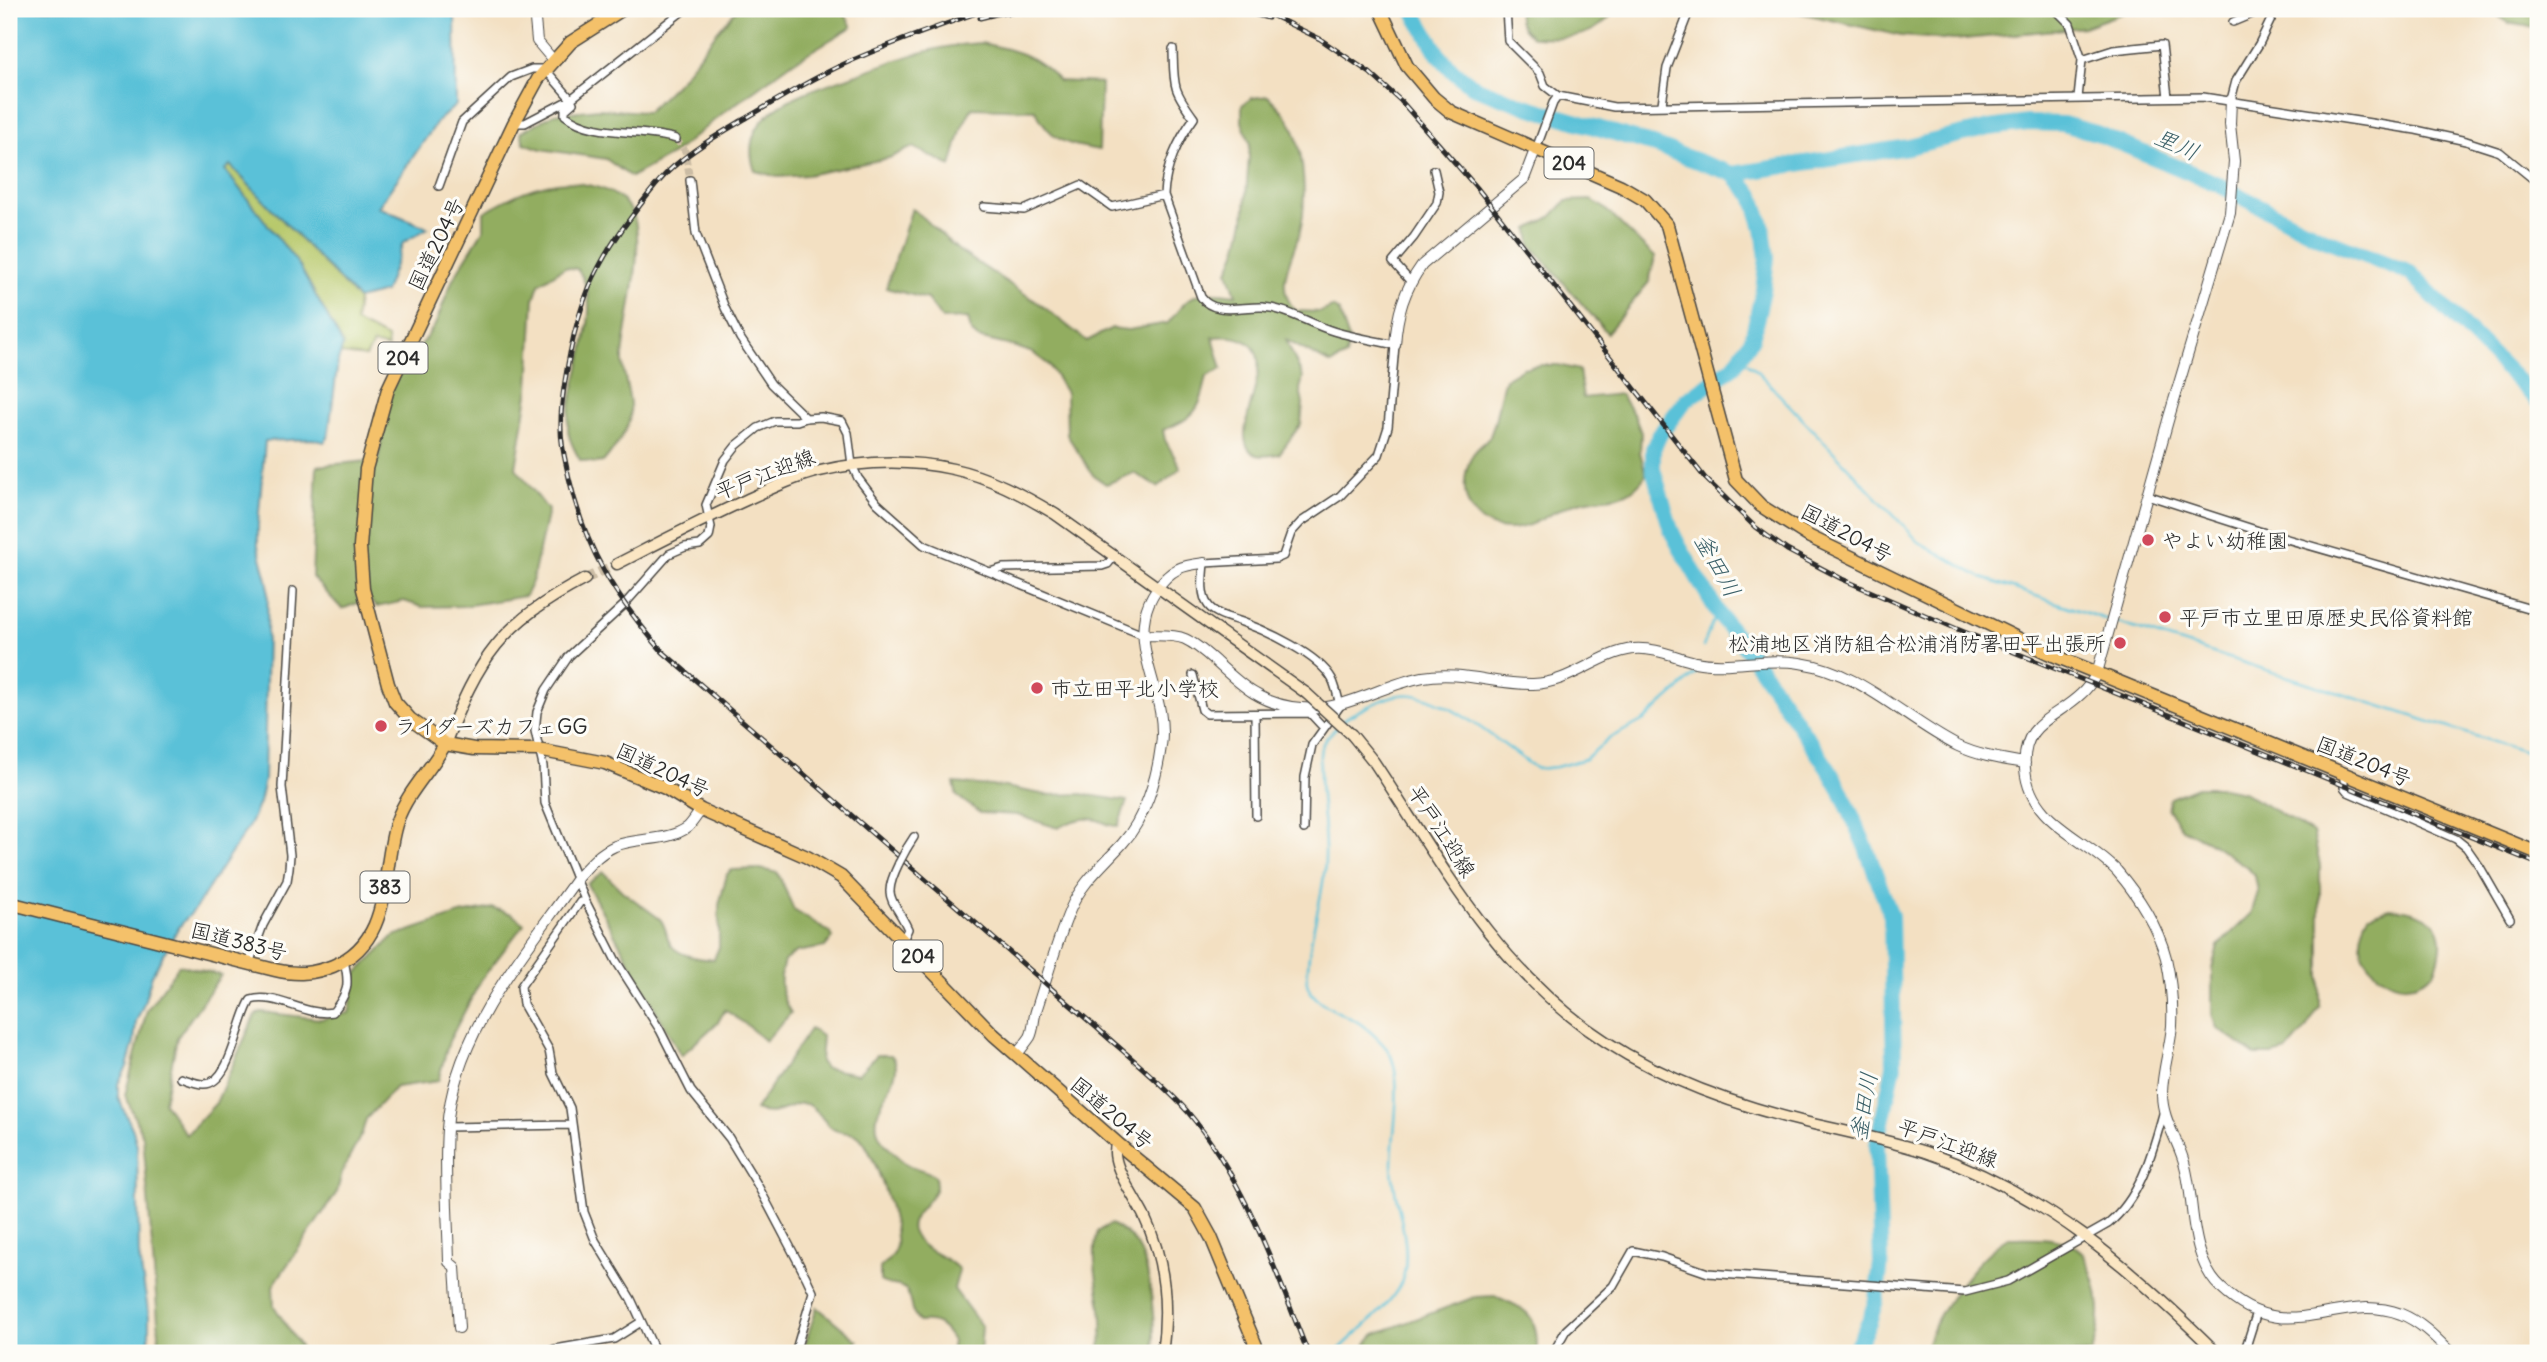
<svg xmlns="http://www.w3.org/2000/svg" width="2547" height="1362" font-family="Delius,'Klee One',sans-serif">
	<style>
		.green { fill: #b8c96c; stroke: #727a4c; stroke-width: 2 }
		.forest { fill: #92ad60; stroke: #5e6c46; stroke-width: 2 }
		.water { fill: #5ac1d8; stroke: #427682; stroke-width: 2 }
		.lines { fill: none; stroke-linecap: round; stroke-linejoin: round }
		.stream { stroke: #5ac1d8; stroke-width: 2.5 }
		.river { stroke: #5ac1d8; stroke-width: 16 }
		.minor-tunnel { stroke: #cbbca4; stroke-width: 7; stroke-dasharray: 7 3.5; stroke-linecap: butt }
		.secondary-tunnel { stroke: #cbbca4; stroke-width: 10; stroke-dasharray: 10 5; stroke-linecap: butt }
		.minor-casing { stroke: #494642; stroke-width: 10 }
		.tertiary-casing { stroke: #494642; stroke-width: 12 }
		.secondary-casing { stroke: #494642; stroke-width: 13 }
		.trunk-casing { stroke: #494642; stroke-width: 15 }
		.minor { stroke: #fff; stroke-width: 7 }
		.tertiary { stroke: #fff; stroke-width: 10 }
		.secondary { stroke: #fbe6c3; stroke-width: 10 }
		.trunk { stroke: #f4c16a; stroke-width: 12 }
		.rail-casing { stroke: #2b2b2b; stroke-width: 5 }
		.rail { stroke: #fdfcf7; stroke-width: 2.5; stroke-dasharray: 8; stroke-linecap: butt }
		.minor-bridge-casing { stroke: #494642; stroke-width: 10; stroke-linecap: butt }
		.secondary-bridge-casing { stroke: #494642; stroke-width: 13; stroke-linecap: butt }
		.minor-bridge { stroke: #fff; stroke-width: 7 }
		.secondary-bridge { stroke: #fbe6c3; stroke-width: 10 }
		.poi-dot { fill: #d1495b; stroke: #fdfcf7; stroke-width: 2.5 }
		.labels { text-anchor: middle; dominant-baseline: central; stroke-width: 6; stroke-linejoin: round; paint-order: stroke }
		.shield { fill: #fdfcf7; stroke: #6a6a68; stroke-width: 2 }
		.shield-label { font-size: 19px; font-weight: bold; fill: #2b2b2b }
		.street-label { font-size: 21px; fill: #2b2b2b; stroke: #fdfcf7 }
		.poi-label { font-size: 21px; fill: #2b2b2b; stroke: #fdfcf7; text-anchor: start }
		.water-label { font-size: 23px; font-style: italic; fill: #3b6068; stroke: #fdfcf7 }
	</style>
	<rect width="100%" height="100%" fill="#fdfcf7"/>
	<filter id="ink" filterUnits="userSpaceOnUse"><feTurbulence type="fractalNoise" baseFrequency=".0143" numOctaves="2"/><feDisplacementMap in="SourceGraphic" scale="14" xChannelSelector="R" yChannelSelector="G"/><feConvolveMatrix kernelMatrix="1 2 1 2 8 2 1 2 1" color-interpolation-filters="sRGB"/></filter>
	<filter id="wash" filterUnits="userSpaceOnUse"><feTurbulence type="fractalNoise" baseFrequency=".00686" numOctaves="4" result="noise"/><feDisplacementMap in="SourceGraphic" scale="28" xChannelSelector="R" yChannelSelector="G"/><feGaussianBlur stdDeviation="1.57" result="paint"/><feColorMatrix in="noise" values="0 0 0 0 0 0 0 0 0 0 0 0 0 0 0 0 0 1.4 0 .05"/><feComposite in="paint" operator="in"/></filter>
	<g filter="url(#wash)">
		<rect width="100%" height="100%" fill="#f3e0c2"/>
		<path class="green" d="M230,165L358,299L355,322L387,338L388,348L373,344L366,357L340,354L343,344L299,265L225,170Z"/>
		<path class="forest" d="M737,9H842L852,27L793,62L723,113L673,154L631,177L606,159L541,149L524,143L521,132L554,114L598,109L647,112L680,80L717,32Z
			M1520,9H1616C1594,40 1567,38 1532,37C1524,29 1515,21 1520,9Z
			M1783,9H2128L2120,14L2084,27L1955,40L1901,36Z
			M2487,9H2538V28L2508,23Z
			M981,43C1011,49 1038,55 1059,81L1101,83L1099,150C1065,144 1052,142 1035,110L972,108L962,127L951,166L913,147L889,158L807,175L778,177L755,171C732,106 818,89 860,73C901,58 937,45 981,43Z
			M1268,96C1278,106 1289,116 1294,130C1304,156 1307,204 1300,231C1293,258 1272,287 1296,311L1321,312L1332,307L1339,311L1349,340L1346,356L1331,364L1286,340L1303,378L1300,389L1303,404L1301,424L1279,454C1272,455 1263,457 1257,455C1213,439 1311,329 1213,337L1222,369L1207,376C1200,409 1196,418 1163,430L1165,440L1181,468L1158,487L1134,473L1106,484L1093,475L1067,435L1066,393L1049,365L1033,353L1016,347L978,338L971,332L968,318L942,319L927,299L886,288L912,208L958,250L1040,304L1087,341L1112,328L1128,330L1168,323C1193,291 1196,290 1236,295L1228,271L1237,250L1244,221L1250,143L1242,122V105L1252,98Z
			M569,182C592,185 616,189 630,209C649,236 625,323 623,358C622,379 634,399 629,421C624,437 614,449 603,462L595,463L580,460C575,451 568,439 568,429C567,383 609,308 577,269L565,267L539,284L534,299L529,388L516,468L548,510L532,582L525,596L464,606L422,607L404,601L377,607L368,599L342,609L312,577L317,466L378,460L396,360L409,362L435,325L453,279L484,229V212C513,195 535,184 569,182Z
			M1591,200L1603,207L1655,257L1649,282L1607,333L1531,245L1529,229L1551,217L1566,201Z
			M1542,365H1558L1579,370L1583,398L1620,394L1635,417L1641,433L1640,452L1646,475C1625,506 1605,493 1575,503C1553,510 1535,528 1510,529C1468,530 1455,489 1472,456C1476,448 1486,443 1490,436C1498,418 1498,397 1505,379L1523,368Z
			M954,783L1005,787L1047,795L1081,794L1127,801L1118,826C1109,827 1106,822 1097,820C1083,816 1070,821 1058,828L1017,815L980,813L957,796Z
			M2197,787H2218L2243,792L2313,833L2320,866V1006L2305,1030L2287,1051L2272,1055H2255L2217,1028L2212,1014V968L2218,946L2251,914L2258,892L2255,876L2247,867L2206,840L2182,829L2168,809L2170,798Z
			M760,869L778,873L794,910L829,932L833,937L825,947L796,952L784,961C778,981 780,996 791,1013L765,1041L748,1026L725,1010L718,1022L681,1056L587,884L603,872L622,891L660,919C667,927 666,938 671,945C679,956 702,960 714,959L719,947V905L727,874L732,870Z
			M493,908L512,914L524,924L481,980L449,1041L438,1081L396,1087L366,1119L362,1133L342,1172L337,1192L273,1286L274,1306L304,1353H158L159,1333L143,1137L125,1095L147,1010L179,965L221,975L177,1038L164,1102L186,1135L216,1103L255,1015L261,1012L321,1019L349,1013L357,973L394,936L460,914Z
			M2390,908C2436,912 2452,929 2434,974C2428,977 2421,982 2414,984C2402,987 2392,984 2383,977C2359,961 2355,939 2369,915Z
			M810,1029L822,1036L820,1062L825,1068L858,1074L877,1055H891C912,1077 860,1109 882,1140C888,1148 901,1161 910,1166C919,1170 927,1170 935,1176C935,1179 936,1183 936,1187C933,1201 907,1216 912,1231C920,1253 946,1253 959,1270L954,1289L982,1327L980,1353H951L953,1341C944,1326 937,1320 919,1322L912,1310L907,1290C898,1283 889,1287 880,1281V1268C887,1262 894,1255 896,1246C899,1227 874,1148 858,1136C851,1131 840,1134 833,1129C823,1123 817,1106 806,1104C792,1100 779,1120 755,1110Z
			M1111,1224C1121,1230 1130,1235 1137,1245C1152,1270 1155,1324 1154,1353H1098C1112,1316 1086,1271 1098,1231Z
			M2008,1238C2030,1238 2065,1235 2082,1252C2083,1253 2087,1262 2087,1262C2101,1291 2103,1323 2092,1353H1925C1930,1318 1977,1256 2008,1238Z
			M1495,1296C1528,1310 1538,1314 1537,1353H1366V1344L1375,1334L1475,1297Z
			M817,1307L858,1341L848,1353H802Z"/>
		<path class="water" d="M9,9H455L456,105L438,121L378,207L428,228L403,243L385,292L358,299L230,165L225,170L299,265L343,345L338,361L328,438L324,442L313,439L265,441L258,524V546L268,583L264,780L259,803L250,824L195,909L178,928L152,975L143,1006L136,1022L134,1042L127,1067L118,1084V1097L133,1130L137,1146L139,1256L149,1316V1353H9Z"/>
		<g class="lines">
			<path class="stream" d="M1741,358L1755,369L1919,542L1982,578L2108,620
				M2115,622L2538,756
				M1703,647L1712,623L1720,616
				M1341,722C1349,715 1360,710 1369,706C1379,701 1390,696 1400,695C1439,688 1506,748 1537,769L1556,767L1585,759L1610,738L1644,720L1697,673
				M1336,1353C1356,1331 1397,1304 1404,1274C1412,1238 1392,1199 1392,1164C1392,1134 1405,1073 1387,1049C1380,1040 1366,1027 1356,1021C1342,1013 1310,1002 1307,983C1306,979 1308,973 1308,968C1309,935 1321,906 1324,874C1328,841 1320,807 1320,774C1320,766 1319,756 1321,748C1324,739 1330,734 1337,727"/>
			<path class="river" d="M1412,9L1438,54L1454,72L1474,87L1528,107L1648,143L1733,174L1753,196L1763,228L1767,258L1763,290L1752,339L1733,367L1685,401L1660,434L1653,449V469L1671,530L1679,546L1720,616L1752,656L1829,770L1842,793L1866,848L1891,916L1894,1066L1877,1145L1881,1263L1876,1300L1869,1322L1853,1353
				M1733,174L1908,147L1989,128L2028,123L2063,124L2096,133L2215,183L2322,238L2410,273L2538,401"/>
		</g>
	</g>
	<g filter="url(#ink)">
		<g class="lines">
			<path class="minor-tunnel" d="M676,139L685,151L690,180"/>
			<path class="secondary-tunnel" d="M585,579L617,564"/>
			<g class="minor-casing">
				<path id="minor" d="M1506,9L1508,41L1540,73L1545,86L1558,96
					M2055,9L2070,24L2082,60
					M2233,22L2257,12L2274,13
					M1173,49C1174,86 1172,88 1194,118C1178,140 1165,168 1164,195L1201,297C1214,316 1242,306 1262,307C1286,308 1308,323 1330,330C1351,337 1373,340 1395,345L1388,427L1379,455L1340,496L1301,522L1291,533L1283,556L1276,559L1204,563C1203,576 1200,594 1208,605C1215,615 1231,618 1242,622C1267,631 1319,655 1332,679C1336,687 1338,697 1340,706L1312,745L1305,777L1304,829
					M2078,98L2082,60L2113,50L2162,45L2168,97
					M2231,100L2236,81L2259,44L2276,9
					M1662,104L1667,68L1690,9
					M514,123H525L571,99L685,9
					M1536,149L1553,103L1558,96L1614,107L2203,97L2416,130L2466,141L2500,152L2538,183
					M690,180L696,234L725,308L740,338L771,384L806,418
					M439,186L462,122L511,77L532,69H545L571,99L573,103L565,110V115C594,138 640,128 676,139
					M984,207L1024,210L1081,185L1112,207L1164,195
					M1410,281L1393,262L1414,237L1437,203L1439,192L1434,170
					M2147,495L2259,531L2538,611
					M990,572L1003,568L1102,566L1108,564L1115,555
					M1193,675L1202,710L1207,714L1310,713L1324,728
					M1255,714L1256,816
					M2344,774V787L2348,792L2456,839L2466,847L2480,867L2510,919
					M907,848L914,837
					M899,863C881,900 893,897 908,929L903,940
					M585,900L580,902L521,986L523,1004L549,1050L553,1073L570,1108L584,1212L595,1240L631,1299L656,1353
					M250,961L263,925L287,881L289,868L290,855L282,787L293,591
					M181,1078C188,1080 196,1084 203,1084C231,1086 238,1018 251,1000C276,992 305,1017 333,1012C348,993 350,985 344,961
					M447,1127L572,1125
					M545,1353L555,1349L614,1339L641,1322
					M795,1353L813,1292L806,1277L757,1184L729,1138L691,1091L660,1030L616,961L585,900L545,803L543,766L535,731L537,712L546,690L569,656L623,606L669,554L685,547L700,545L709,537L711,527L706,505L725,460L736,446L758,428L775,421H797L806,418L821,417L842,421L848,433L852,465L858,478L877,503L924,545L1143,635
					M1553,1353L1566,1330L1613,1286L1633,1251L1662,1257L1708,1273L1965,1292L2008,1281L2108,1224C2141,1197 2152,1153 2163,1114
					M2244,1353L2257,1312"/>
			</g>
			<g class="tertiary-casing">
				<path id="tertiary" d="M534,9L537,41L553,60
					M2231,100L2230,124L2234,161L2230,213L2169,417L2097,673C2093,680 2088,688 2081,694C2055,719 2021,722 2025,769C2030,824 2085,837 2117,871C2138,895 2158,927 2166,958C2171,980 2173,1004 2172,1026C2170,1049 2162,1072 2162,1094C2162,1118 2176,1137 2183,1159C2193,1189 2190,1222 2200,1252C2204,1265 2211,1279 2221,1288C2288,1351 2336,1290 2401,1314C2421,1322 2436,1338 2451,1353
					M1395,345C1397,314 1404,290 1422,265L1524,179L1535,150
					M1143,635C1157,636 1173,634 1185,639C1196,644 1206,653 1215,661C1242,686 1262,705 1301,708C1344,712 1381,685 1423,677C1461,670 1496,685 1533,684C1571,683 1597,654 1633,649C1654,647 1675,657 1695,662C1730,669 1765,657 1800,663C1862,672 1904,719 1958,746C1979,756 2002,759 2025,763
					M1017,1054C1021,1049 1026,1043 1030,1037C1034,1030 1033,1020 1036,1011C1047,978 1056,943 1070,910C1081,883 1102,866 1122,844C1144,820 1157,779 1161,746C1168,700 1136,658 1145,616C1148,599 1162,577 1178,569C1185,565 1195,564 1204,563
					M459,1328L455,1267L449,1262C448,1218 444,1173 447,1129C453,1033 525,953 578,877C589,865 599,853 615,846C637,837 668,842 688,827C693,822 697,815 701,810"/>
			</g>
			<g class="secondary-casing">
				<path id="secondary" d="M617,564C660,542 702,520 746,500C770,489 795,477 820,471C863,461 910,460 953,469C990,477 1023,495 1055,514L1306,693
					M1352,735L1374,762C1440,861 1488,955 1586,1028C1649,1074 1725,1102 1801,1121C1842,1131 1884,1139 1925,1152C2045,1193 2128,1265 2217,1353
					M445,744C479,657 501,623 585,579
					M1117,1143C1107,1161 1136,1199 1144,1216C1165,1260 1169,1306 1162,1353"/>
			</g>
			<g class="trunk-casing">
				<path id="trunk" d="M623,9L571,42L538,79L514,123L388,389L366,469L360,547L363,589L388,684L395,702L410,719L445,744L474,749L538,750L605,763L665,788L701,810L807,857L841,877L994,1035L1117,1143L1195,1208L1211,1237L1259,1353
					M1380,9L1407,66L1434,98L1451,112L1621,186L1645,200L1667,225L1736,480L1761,506L1808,536L2048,653L2538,853
					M9,903L275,970C296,975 313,974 333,966C395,940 380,872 397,821C407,792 431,770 445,744"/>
			</g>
			<use href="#minor" class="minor"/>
			<use href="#tertiary" class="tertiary"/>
			<use href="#secondary" class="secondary"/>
			<use href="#trunk" class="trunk"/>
			<g class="rail-casing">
				<path id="rail" d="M988,9C945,24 902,39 860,57C821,73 784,96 748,117C723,132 696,147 673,167C654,184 639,207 623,228C594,269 580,303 570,353C566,375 561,398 561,421C560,441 565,459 569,478C586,551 615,597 663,652L1097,1028C1127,1055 1160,1081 1187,1111C1246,1181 1275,1270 1308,1353
					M1234,9L1268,18
					M1259,9L1320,39L1370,73L1401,101L1478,189L1705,478L1755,527L1787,550L1842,579L1957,629L2538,864
					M1008,13L1052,9
					M980,18L1017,9"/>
			</g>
			<use href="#rail" class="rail"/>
			<g class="minor-bridge-casing">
				<path id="minor-bridge" d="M899,863L907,848"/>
			</g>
			<g class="secondary-bridge-casing">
				<path id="secondary-bridge" d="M1306,693L1352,735"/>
			</g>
			<use href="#minor-bridge" class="minor-bridge"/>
			<use href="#secondary-bridge" class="secondary-bridge"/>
		</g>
	</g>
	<g class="poi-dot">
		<circle cx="2148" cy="540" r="7"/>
		<circle cx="2165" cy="617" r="7"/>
		<circle cx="2120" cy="643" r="7"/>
		<circle cx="1037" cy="688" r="7"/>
		<circle cx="381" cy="726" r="7"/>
	</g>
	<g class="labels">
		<g class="shield">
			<rect x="1544.5" y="147.5" width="49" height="31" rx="5"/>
			<rect x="378.5" y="342.5" width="49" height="31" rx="5"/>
			<rect x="360.5" y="871.5" width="49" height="31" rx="5"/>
			<rect x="893.5" y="940.5" width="49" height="31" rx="5"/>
		</g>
		<g class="shield-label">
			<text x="1569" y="163">204</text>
			<text x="403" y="358">204</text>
			<text x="385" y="887">383</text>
			<text x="918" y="956">204</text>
		</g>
		<g class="street-label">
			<text transform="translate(436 244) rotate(-64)">国道204号</text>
			<text transform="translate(765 474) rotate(-21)">平戸江迎線</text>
			<text transform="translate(1847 533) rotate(28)">国道204号</text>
			<text transform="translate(2364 761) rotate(22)">国道204号</text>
			<text transform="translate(663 770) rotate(25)">国道204号</text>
			<text transform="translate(1442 831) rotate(57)">平戸江迎線</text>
			<text transform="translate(239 941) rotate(14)">国道383号</text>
			<text transform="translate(1112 1113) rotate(40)">国道204号</text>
			<text transform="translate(1948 1143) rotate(20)">平戸江迎線</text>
		</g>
		<g class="poi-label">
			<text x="2162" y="540">やよい幼稚園</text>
			<text x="2179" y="617">平戸市立里田原歴史民俗資料館</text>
			<text x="2106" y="643" text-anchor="end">松浦地区消防組合松浦消防署田平出張所</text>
			<text x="1051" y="688">市立田平北小学校</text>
			<text x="395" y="726">ライダーズカフェGG</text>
		</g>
		<g class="water-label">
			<text transform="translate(2177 144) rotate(24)">里川</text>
			<text transform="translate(1718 565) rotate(61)">釜田川</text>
			<text transform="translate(1863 1106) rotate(-80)">釜田川</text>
		</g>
	</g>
	<rect width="2547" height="1362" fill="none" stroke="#fdfcf7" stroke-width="35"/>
</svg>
